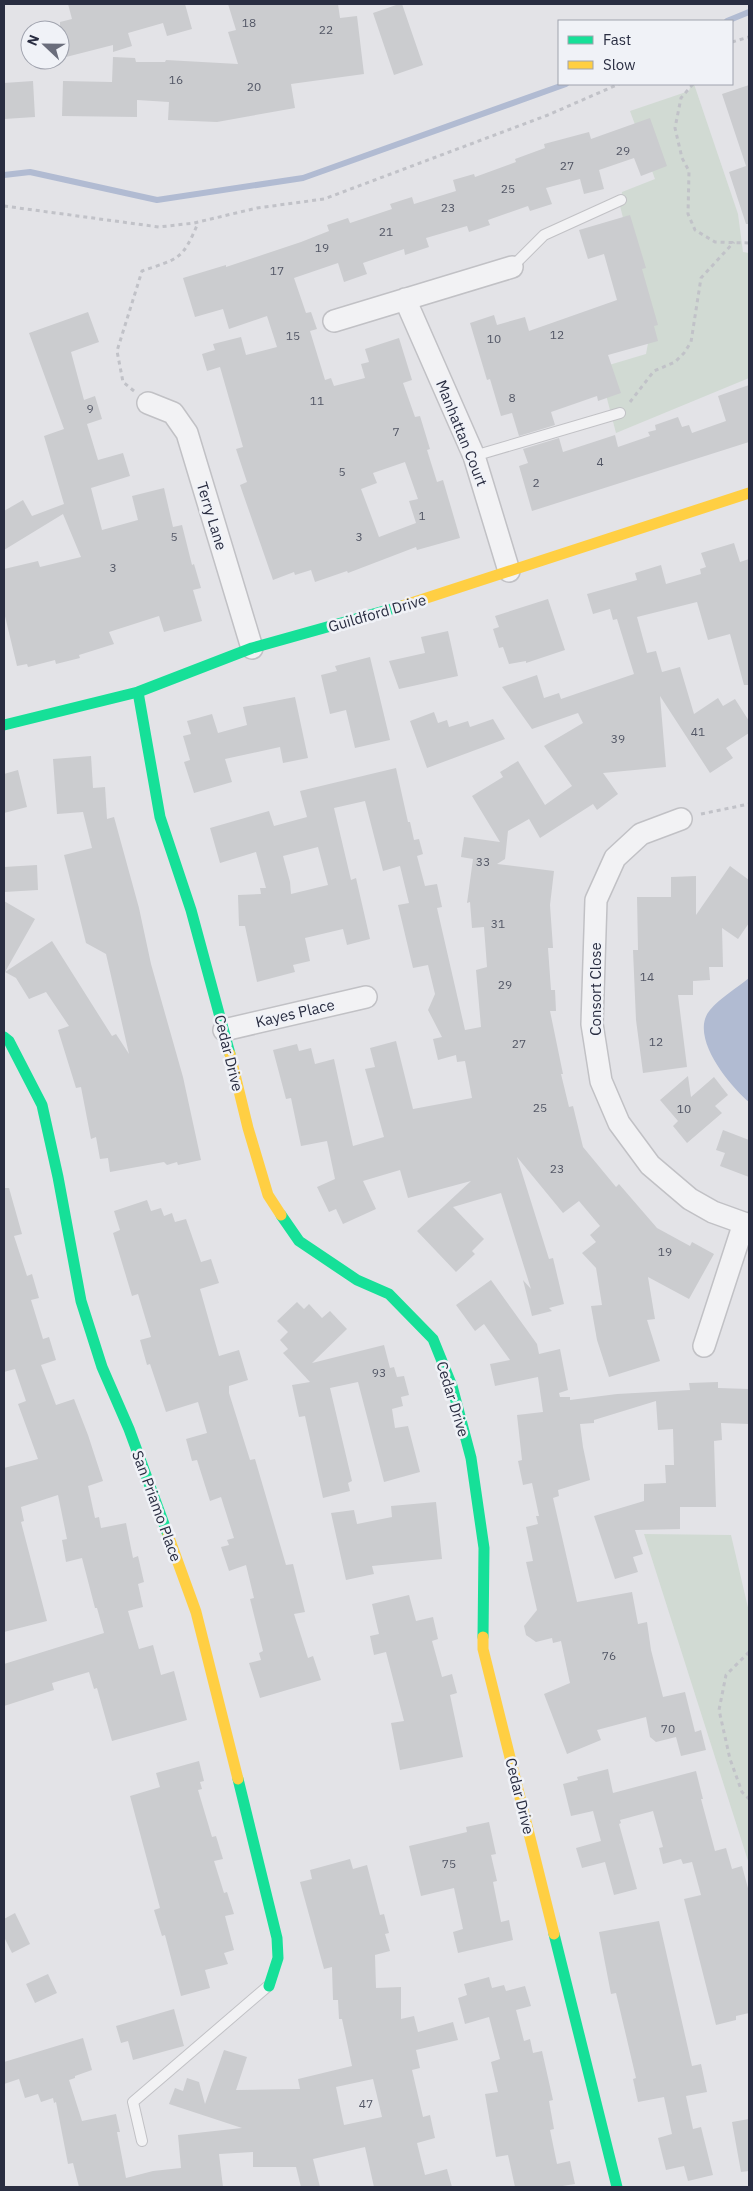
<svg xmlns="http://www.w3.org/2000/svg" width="753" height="2191" font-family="'IBM Plex Sans',sans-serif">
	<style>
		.green { fill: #d1dad3 }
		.water { fill: #b1bbd2 }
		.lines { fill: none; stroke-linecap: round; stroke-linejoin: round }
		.stream { stroke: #b1bbd2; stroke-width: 6 }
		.building { fill: #cbcccf; fill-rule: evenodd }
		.lane-casing { stroke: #c1c1c5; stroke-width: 12 }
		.street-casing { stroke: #c1c1c5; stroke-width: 24 }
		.path { stroke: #c1c2c8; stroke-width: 3; stroke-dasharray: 4 4; stroke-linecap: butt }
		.lane { stroke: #f2f2f4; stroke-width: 10 }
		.street { stroke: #f2f2f4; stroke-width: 21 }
		.fast { stroke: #16e098; stroke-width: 11 }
		.slow { stroke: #ffcf43; stroke-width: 11 }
		.labels { text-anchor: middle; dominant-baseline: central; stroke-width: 5; stroke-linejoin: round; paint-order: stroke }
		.number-label { font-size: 12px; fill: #525665 }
		.street-label { font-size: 15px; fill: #292d41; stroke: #f0f2f7 }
	</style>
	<rect width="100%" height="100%" fill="#e3e3e7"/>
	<path class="green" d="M691,84H694L738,214L743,252L749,253V378L616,433L599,368L646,354L651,327L620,206L622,192L655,179L630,111L689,91Z
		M644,1534L731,1535L749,1612V1864Z"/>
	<path class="water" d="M749,978V1102C730,1086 688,1036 710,1010C720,998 737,988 749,978Z"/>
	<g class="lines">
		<path class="stream" d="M727,21L749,12
			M4,175L30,172L157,200L303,178L566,84"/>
	</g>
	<path class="building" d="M68,4H185L192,29L167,36L163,23L128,33L132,46L113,52V45L66,57L64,45L60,46V22L72,19Z
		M228,4H338L340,18L357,16L364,74L291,84L295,108L217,122L168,120L169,102L137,100V117L62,116L63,81L112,82L113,57L135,58L136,62H165L166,60L238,64L228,32L236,30Z
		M399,4H402L423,65L394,75L373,13Z
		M33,81L35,117L4,119V83Z
		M749,85V224H746L729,172L746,166L722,94Z
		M650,118L667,166L641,176L634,158L599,170L604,189L584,194L580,179L546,188L552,204L530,211L528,206L488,220L490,225L469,232L467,226L426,238L429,247L405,255L404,249L363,263L367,274L344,282L338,263L294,278L306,313L311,312L317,329L310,331L325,380L331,378L334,386L365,378L361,364L369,362L365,349L399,338L412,380L403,383L415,417L420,416L430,449L427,450L437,482L443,480L460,538L417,550L416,547L348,573L347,571L315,582L311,570L295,575L294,572L273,580L240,485L247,482L236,449L243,447L220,367L207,371L202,354L215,350L213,344L241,337L246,355L277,347L267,316L229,329L223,309L195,317L183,278L226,265V267L301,242L329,231L327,225L348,218L350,223L392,209L390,204L412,197L414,204L456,191L453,180L474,174L475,177L516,162L515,159L545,148L544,144L589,132L591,139ZM405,462L418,499L409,501L416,523L379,537L361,489L377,483L373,473Z
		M630,215L646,268L642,269L658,325L654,326L658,341L608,355L621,393L598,401L597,396L551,412L555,425L519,436L512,413L501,416L490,379L487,380L470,323L494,315L497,325L525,317L529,331L617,300L604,254L588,259L579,230Z
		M88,312L99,342L71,352L84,400L95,396L102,419L87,424L98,460L123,453L130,476L91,488L102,530L138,520L132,496L164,488L173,527L182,525L192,565L194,564L201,588L193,590L202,621L164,632L159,616L109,632L114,644L79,655L80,658L56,664L55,660L28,667L27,664L17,666L4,612V569L38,561L40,567L81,557L63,514L4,550V511L23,500L32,516L64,504L44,436L64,429L29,333Z
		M749,385V442L532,511L519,466L528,463L523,449L559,438L563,452L615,435L618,447L650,436L648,432L656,430L655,425L678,417L682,427L689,425L692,433L726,421L718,396Z
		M734,543L740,562L749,559V685H744L730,634L708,640L697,602L637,617L647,653L656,651L662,672L680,667L694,714L718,698L723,706L735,699L749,721V733L726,748L733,758L710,773L660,696L666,767L603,773L618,794L597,810L593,804L540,838L529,819L508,831L505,859L497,864L554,871L550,905L553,948H548L551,990H555L556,1011H550L563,1074H561L569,1107L573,1106L583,1147L616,1187L619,1184L657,1228L690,1246L692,1242L714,1254L689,1299L648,1277L655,1319L647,1320L660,1361L609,1377L597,1340L591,1306L602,1305L596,1268L582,1253L596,1242L590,1235L600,1226L579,1201L563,1213L517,1157L549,1259L553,1258L564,1304L549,1308L552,1311L532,1316L523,1280L531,1289L501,1193L453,1207L484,1239L472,1251L475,1254L456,1272L417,1231L471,1181L408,1198L400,1170L363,1181L376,1209L343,1224L336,1209L329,1212L317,1187L335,1179L327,1141L301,1146L291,1098L286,1099L273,1050L297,1044L299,1051L311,1048L315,1064L334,1059L353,1146L384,1137L365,1069L375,1067L370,1048L396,1041L413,1109L472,1098L465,1061L457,1062L456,1055L438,1060L433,1039L442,1037L428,1010L435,994L428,965L413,968L398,905L409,903L400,866L383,871L365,801L334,808L351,880L356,878L370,939L347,945L343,929L305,938L310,961L293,965L295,972L257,982L245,926H239L238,895L261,894L260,888H266L256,852L220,863L210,828L269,811L274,826L307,817L300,791L396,768L408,822H410L414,840L419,839L423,854L417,856L425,886L437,884L442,907L437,908L465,1030L481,1027L476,970L487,967L484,927L472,928L470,902L467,903L473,859L461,857L464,837L500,842L472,796L503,777L500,772L518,761L545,805L572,786L544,746L583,723L578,713L532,729L502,687L537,675L544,698L559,693L561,699L634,674L617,619L613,620L610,609L593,614L587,594L637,580L635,573L661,565L666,584L701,574L700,569L706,567L701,553ZM318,847L328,885L291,894L290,882L283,856Z
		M548,599L565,650L526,663V661L509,664L503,647L499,648L493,629L499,627L495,616Z
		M448,631L458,676L399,689L389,661L425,653L421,637Z
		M370,657L390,740L355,748L346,710L330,714L321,675L337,671L335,666Z
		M295,697L308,758L283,763L280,747L225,759L232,782L194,793L184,762L190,760L183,736L191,734L187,721L212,714L218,733L247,725L243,707Z
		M434,712L438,723L447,720L449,727L468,721L470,727L493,719L505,739L427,768L410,721Z
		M91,756L93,788L105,787L107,819L114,817L139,908L151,964L183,1077L201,1160L178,1165L177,1162L167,1165L164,1162L110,1172L108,1158L100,1159L96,1137L91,1139L81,1087L76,1088L58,1030L69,1026L46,992L29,999L16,978L5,972L4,974V901L35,919L5,972L52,941L112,1036L116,1034L129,1054L106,954L86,943L64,855L92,848L83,812L57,814L53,759Z
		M18,770L27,807L4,813V774Z
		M37,865L38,890L4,892V867Z
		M730,866L749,880V923L738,939L722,928L723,967H709L710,980L693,981V995H678L687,1067L643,1073L636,1020L633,950H638L637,897H671V877L696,876V915Z
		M688,1076L691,1097L714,1077L728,1095L715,1106L722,1113L687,1143L673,1126L678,1121L660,1100Z
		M723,1130L749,1140V1177L720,1166L725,1153L716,1150Z
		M4,1188H9L22,1234L14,1236L27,1276L32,1274L39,1298L31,1300L43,1339L49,1337L56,1360L41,1365L56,1405L74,1399L88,1435L103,1481L88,1486L95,1518L99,1517L101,1528L126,1523L133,1558L138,1556L144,1582L138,1584L143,1607L128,1611L139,1649L153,1645L161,1675L174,1671L187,1720L112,1741L97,1688L94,1689L89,1672L52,1683L54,1690L4,1706V1664L104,1633L97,1608H95L82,1558L66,1562L62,1540L67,1539L58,1495L21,1507L24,1521L21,1522L47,1621L4,1632V1468L38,1459L18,1404L26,1401L15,1369L4,1372Z
		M147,1200L151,1211L161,1208L164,1216L172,1213L175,1222L186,1219L201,1262L211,1259L219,1283L200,1289L219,1356L239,1350L248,1380L229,1386V1393L250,1460L255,1459L286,1565L293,1564L305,1612L294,1614L308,1658L313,1656L321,1680L260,1698L249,1663L261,1660L259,1653L263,1651L250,1599L254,1598L246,1565L229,1571L221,1547L229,1545L227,1540L234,1538L221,1497L210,1501L197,1460L192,1461L186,1439L207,1433L198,1402L166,1412L150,1364L147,1365L140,1340L151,1337L138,1294L132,1296L113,1233L120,1230L114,1211Z
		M491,1280L537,1344L539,1354L560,1349L568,1390L559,1393L560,1397H570V1400L617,1394L690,1390L689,1383L718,1382V1388L749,1389V1424L721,1423L722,1440L714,1441L716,1507H680V1529L635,1530L643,1554L633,1557L638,1572L615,1579L594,1516L644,1501V1484L666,1483L665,1465H674L673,1429L658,1430L656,1401L594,1420V1423L580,1424L583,1447L590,1480L558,1490L559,1496L553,1498L577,1602L632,1592L638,1624L647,1622L651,1650L663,1697L685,1692L695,1732L701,1730L706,1750L681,1756L676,1737L656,1742L650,1737L646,1717L597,1730L601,1740L567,1754L544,1694L570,1683L561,1641L553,1643L552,1638L536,1642L526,1635L524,1626L537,1610L526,1562L533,1561L526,1527L538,1524L536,1516H539L532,1483L523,1485L518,1461L522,1460L517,1415L543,1412L538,1377L495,1386L490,1364L510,1360L484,1324L475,1331L456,1305Z
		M297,1302L304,1309L309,1304L322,1318L330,1311L347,1329L312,1363L384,1345L390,1368L394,1367L397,1377L404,1376L409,1395L401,1397L403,1406L392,1409L395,1428L408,1426L420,1472L384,1482L358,1382L330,1388L352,1481L348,1483L350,1491L323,1498L305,1416L299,1417L292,1385L310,1382L283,1353L288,1349L280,1340L288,1332L277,1321Z
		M436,1502L442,1559L372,1566L374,1574L346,1580L331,1513L354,1510L357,1524L392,1517L391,1506Z
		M409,1595L416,1621L433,1617L438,1639L432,1641L442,1677L452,1674L457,1693L450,1695L463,1757L400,1770L391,1723L404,1721L386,1652L374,1655L370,1636L379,1634L372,1604Z
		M199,1761L204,1781L200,1782L202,1789L198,1790L212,1837L216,1836L223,1859L214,1861L224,1893L227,1892L234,1914L225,1916L234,1950L224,1953L228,1964L205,1970L210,1988L181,1996L165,1935L162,1936L154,1910L160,1908L130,1796L160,1787L156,1773Z
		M608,1769L613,1793L696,1771L703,1799H701L715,1851L726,1848L732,1869L742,1866L749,1892V2013L736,2016V2020L716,2025L684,1899L701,1895L692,1862L683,1864L681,1859L663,1864L659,1848L663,1847L653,1811L620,1820L621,1823L619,1824L637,1889L614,1895L605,1862L582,1868L576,1848L601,1841L593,1811L571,1816L563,1784L578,1780L577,1777Z
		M489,1822L496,1854L491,1855L497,1881L493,1882L501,1922L509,1920L513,1940L458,1953L453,1932L463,1929L454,1888L421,1896L409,1846L467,1832L466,1827Z
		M350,1859L353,1869L367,1865L380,1915L384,1914L389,1933L385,1934L390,1951L375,1955L376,1988L401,1987V2019L414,2016L418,2032L453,2022L458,2040L416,2050L420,2068L412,2070L423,2117L430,2115L435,2138L417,2143L425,2175L447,2169L452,2187H374L365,2147L313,2159L320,2187H301L296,2167H253V2152L219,2154L223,2187H79L73,2163L68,2164L56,2102L54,2103L53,2098L41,2102L38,2094L25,2098L19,2079L4,2084V2062L83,2038L92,2070L75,2076V2078L69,2080L82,2121L116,2114L120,2132H117L126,2178L153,2171L181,2168L178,2135L242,2128L169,2104L175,2088L183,2091L187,2078L199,2082L205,2104L224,2050L247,2057L236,2090L300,2089L298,2079L352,2066L342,2019H339L338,2000H333L332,1967L324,1969L300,1882L312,1879L310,1870ZM373,2079L382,2117L344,2125L336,2087Z
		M15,1913L30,1944L12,1953L4,1937V1919Z
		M659,1921L692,2066L701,2064L707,2092L686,2096L693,2129L701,2127L713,2175L688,2181L684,2166L666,2170L658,2138L672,2134L664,2097L638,2102L633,2079L636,2078L616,1993L611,1994L599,1932Z
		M48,1974L57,1993L35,2003L26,1984Z
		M489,1977L492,1988L504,1985L506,1991L525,1986L531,2006L516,2010L524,2041L530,2039L533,2053L542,2051L553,2100L549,2101L554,2129L550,2130L557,2164L570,2161L575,2184L556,2187H515L508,2155L496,2157L485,2094L498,2092L491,2062L500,2059L489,2017L465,2024L458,1998L467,1995L464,1984Z
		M174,2009L184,2046L133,2060L128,2041L121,2043L116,2026Z
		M749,2119V2171L741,2172L732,2122Z"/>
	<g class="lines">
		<g class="lane-casing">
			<path id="lane" d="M512,267L544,235L621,200
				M474,456L620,413
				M142,2141L133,2102L267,1987"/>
		</g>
		<g class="street-casing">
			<path id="street" d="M405,299L474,456L509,571
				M334,321L512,267
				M148,403L173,413L187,433L252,648
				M681,819L641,834L615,858L596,900L592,1024L601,1081L619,1123L650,1165L690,1199L713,1212L749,1225
				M224,1030L366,997
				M704,1346L744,1223"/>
		</g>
		<path class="path" d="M732,42L749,37
			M693,84L681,98L675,128L682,158L689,171L688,214L695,230L715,242L749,243
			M4,206L159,227L194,223L257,208L324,199L548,115L619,84
			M134,391L123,382L117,351L142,271C179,258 182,261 198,223
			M630,402L654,371L675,362L684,353L691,342L701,278L734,242
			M701,814L749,804
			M749,1652L726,1675L719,1710L730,1759L742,1792L749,1799"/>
		<use href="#lane" class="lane"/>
		<use href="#street" class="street"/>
		<path class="fast" d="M138,692L160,817L191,910L230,1054
			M4,725L138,692L252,648L402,606
			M4,1037L9,1041L42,1105L58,1177L81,1301L102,1367L129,1429L168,1535
			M281,1215L299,1241L357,1280L389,1294L433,1339L452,1386L471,1458L484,1548L483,1637
			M238,1779L277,1938L278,1958L269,1986
			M554,1934L617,2187"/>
		<path class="slow" d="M402,606L749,493
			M230,1054L248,1128L268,1195L281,1215
			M168,1535L196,1612L238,1779
			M483,1637V1649L554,1934"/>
	</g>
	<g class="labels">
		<g class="number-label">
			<text x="249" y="22">18</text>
			<text x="326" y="29">22</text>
			<text x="176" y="79">16</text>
			<text x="254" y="86">20</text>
			<text x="623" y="150">29</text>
			<text x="567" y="165">27</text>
			<text x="508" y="188">25</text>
			<text x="448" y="207">23</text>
			<text x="386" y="231">21</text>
			<text x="322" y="247">19</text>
			<text x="277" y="270">17</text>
			<text x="557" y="334">12</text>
			<text x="293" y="335">15</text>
			<text x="494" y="338">10</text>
			<text x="512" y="397">8</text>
			<text x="317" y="400">11</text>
			<text x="90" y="408">9</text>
			<text x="396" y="431">7</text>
			<text x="600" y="461">4</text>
			<text x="342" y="471">5</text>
			<text x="536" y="482">2</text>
			<text x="422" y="515">1</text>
			<text x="174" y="536">5</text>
			<text x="359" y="536">3</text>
			<text x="113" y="567">3</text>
			<text x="698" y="731">41</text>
			<text x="618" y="738">39</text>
			<text x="483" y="861">33</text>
			<text x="498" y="923">31</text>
			<text x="647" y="976">14</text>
			<text x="505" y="984">29</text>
			<text x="656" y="1041">12</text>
			<text x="519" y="1043">27</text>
			<text x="540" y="1107">25</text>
			<text x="684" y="1108">10</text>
			<text x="557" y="1168">23</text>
			<text x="665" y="1251">19</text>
			<text x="379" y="1372">93</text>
			<text x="609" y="1655">76</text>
			<text x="668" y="1728">70</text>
			<text x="449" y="1863">75</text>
			<text x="366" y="2103">47</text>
		</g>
		<g class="street-label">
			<text transform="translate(462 433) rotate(68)">Manhattan Court</text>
			<text transform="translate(212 516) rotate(73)">Terry Lane</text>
			<text transform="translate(377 613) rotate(-16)">Guildford Drive</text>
			<text transform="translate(595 989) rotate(-90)">Consort Close</text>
			<text transform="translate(295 1013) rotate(-13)">Kayes Place</text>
			<text transform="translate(229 1053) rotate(76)">Cedar Drive</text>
			<text transform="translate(453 1399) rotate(73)">Cedar Drive</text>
			<text transform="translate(157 1506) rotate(70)">San Priamo Place</text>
			<text transform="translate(520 1796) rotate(76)">Cedar Drive</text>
		</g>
	</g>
	<rect width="753" height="2191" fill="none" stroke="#292d41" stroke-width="10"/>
	<rect x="558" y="20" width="175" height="65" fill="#f0f2f7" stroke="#a0a3ae"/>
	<rect x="568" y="36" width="25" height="8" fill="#16e098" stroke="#a0a3ae"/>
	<text x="603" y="45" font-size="15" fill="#292d41">Fast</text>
	<rect x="568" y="61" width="25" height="8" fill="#ffcf43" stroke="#a0a3ae"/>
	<text x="603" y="70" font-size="15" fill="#292d41">Slow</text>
	<g transform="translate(45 45) rotate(292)"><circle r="24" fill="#f0f2f7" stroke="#a0a3ae"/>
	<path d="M0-4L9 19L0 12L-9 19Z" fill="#6a6d7b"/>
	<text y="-8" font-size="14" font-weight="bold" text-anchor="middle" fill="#292d41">N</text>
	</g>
</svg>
